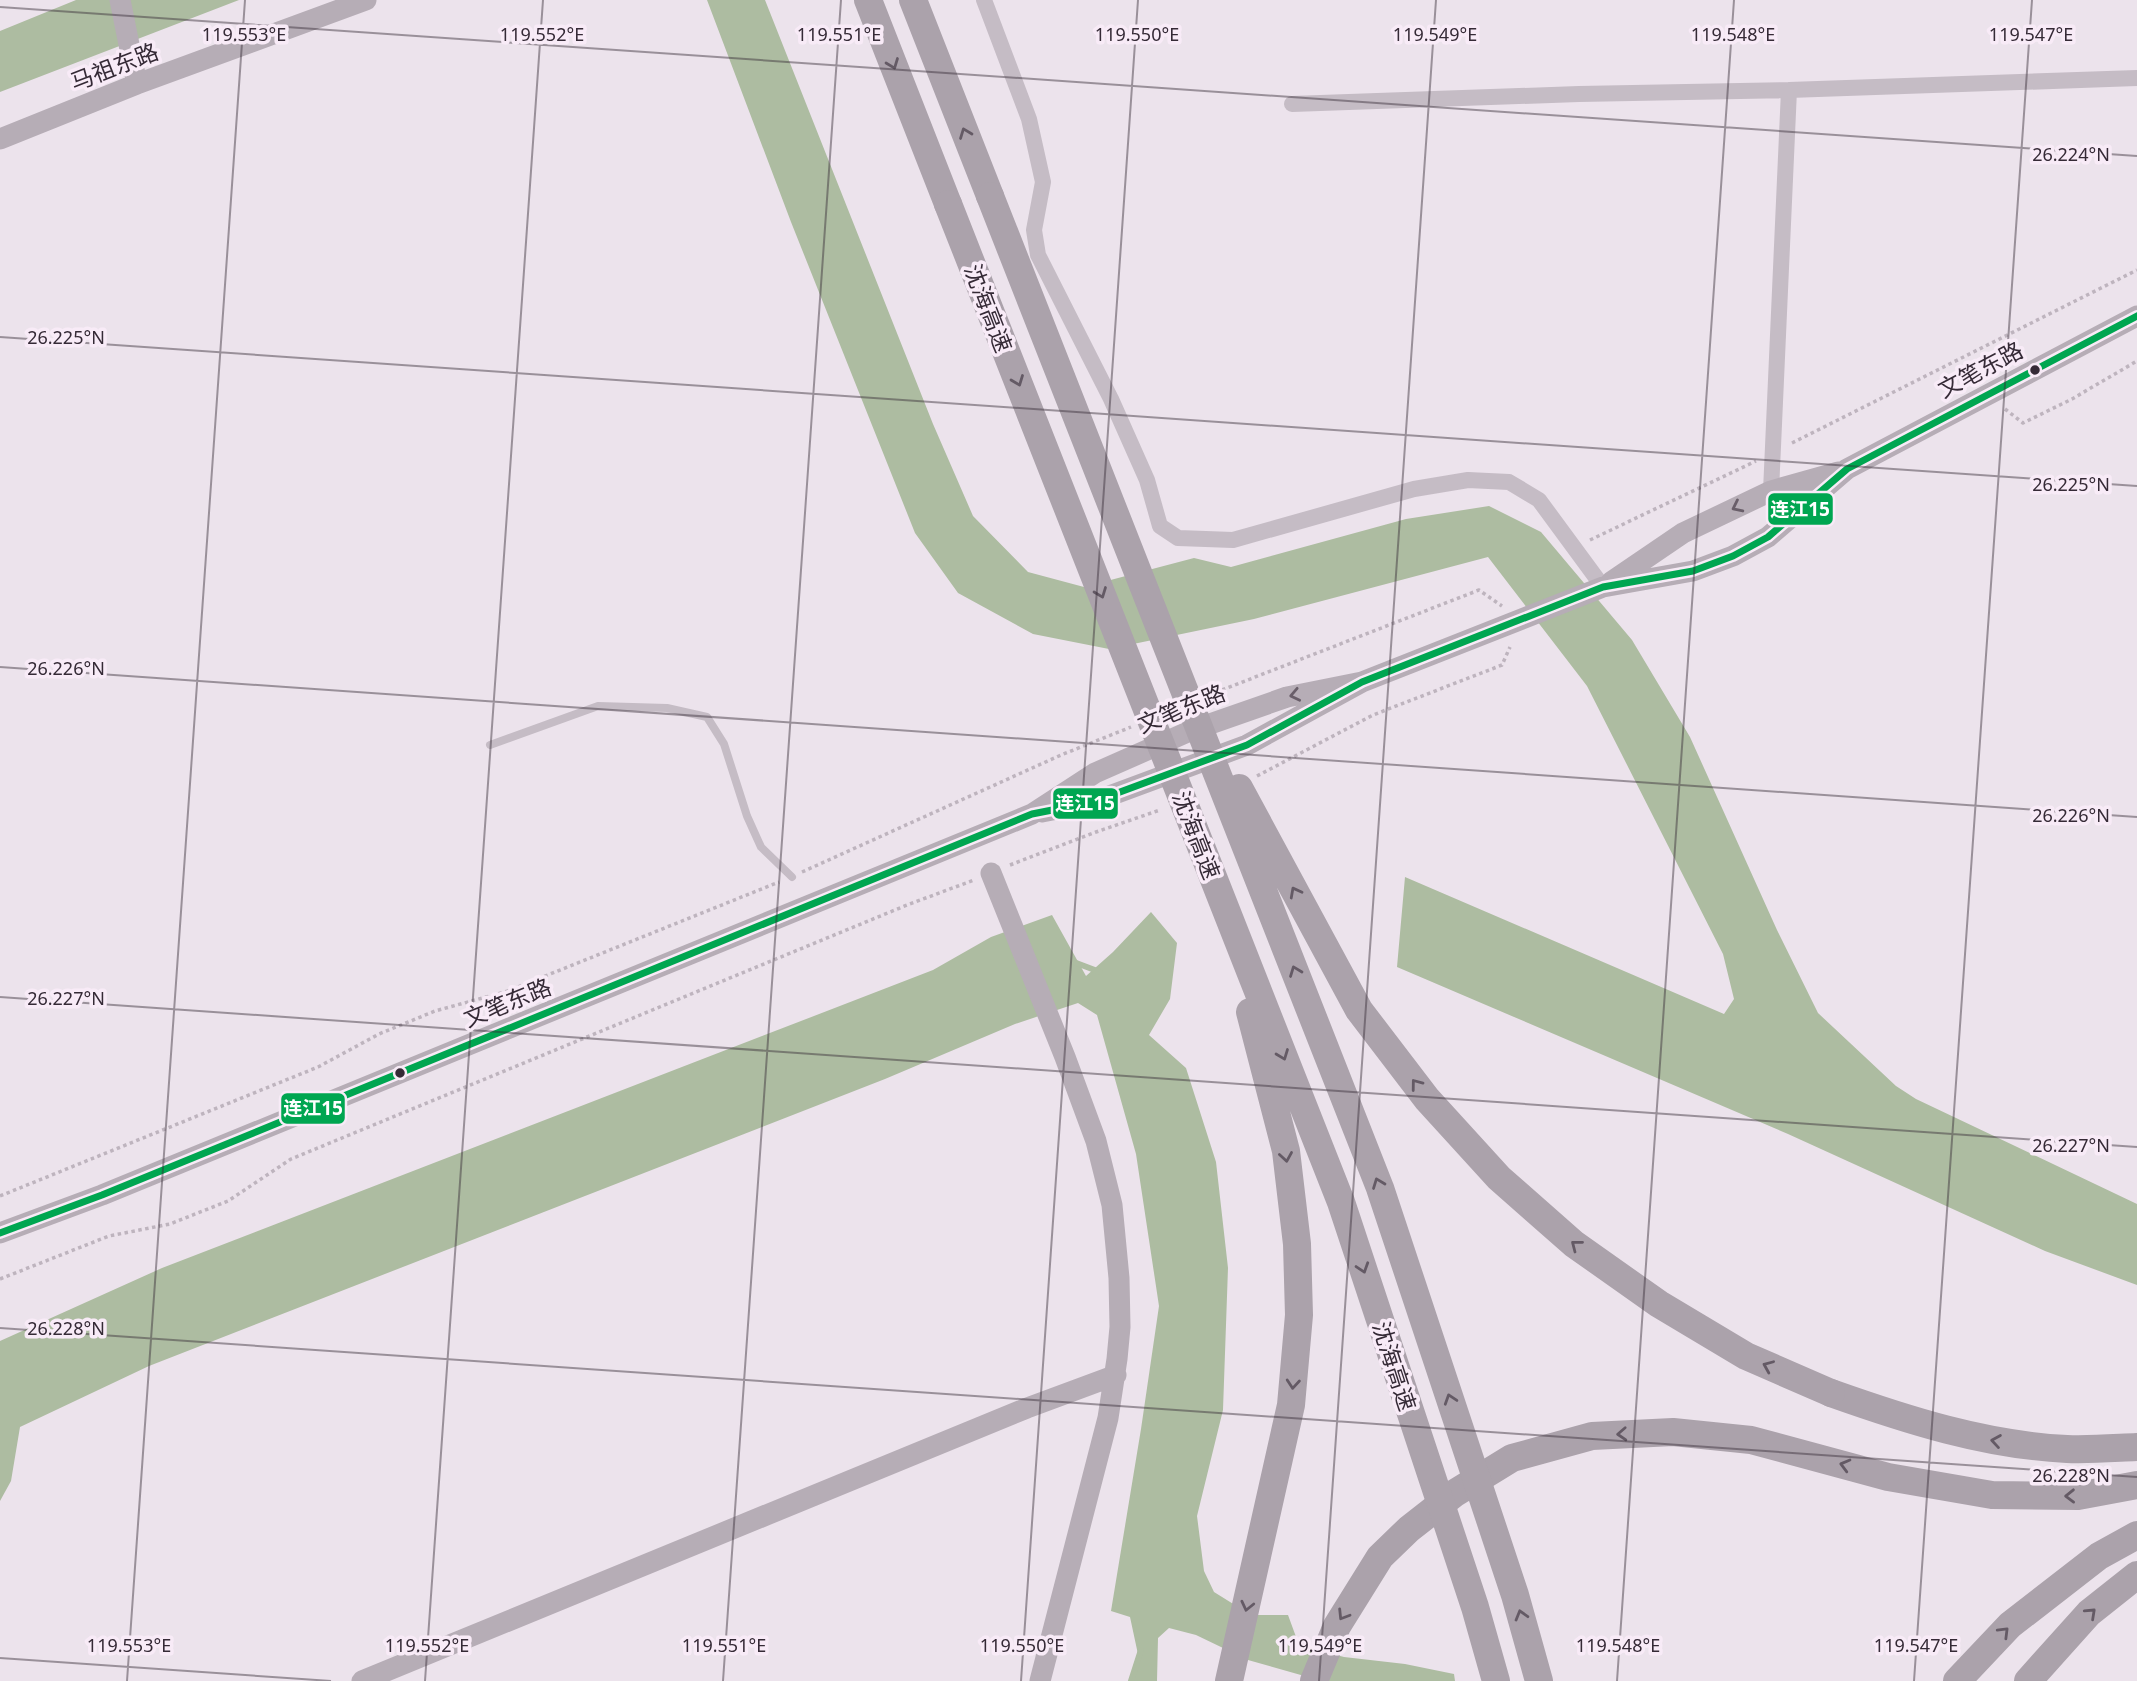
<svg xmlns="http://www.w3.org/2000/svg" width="2137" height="1681" font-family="'Noto Sans','Noto Sans SC',sans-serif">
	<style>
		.water { fill: #adbca1 }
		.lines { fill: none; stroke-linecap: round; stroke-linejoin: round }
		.stream { stroke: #adbca1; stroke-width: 6 }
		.path { stroke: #beb4be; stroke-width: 3.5; stroke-dasharray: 3.5 3.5; stroke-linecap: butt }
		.lane { stroke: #c5bcc5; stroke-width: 8 }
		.street { stroke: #c5bcc5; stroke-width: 16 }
		.secondary { stroke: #b6adb6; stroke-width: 21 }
		.highway { stroke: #aba2ab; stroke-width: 28 }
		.highway-bridge { stroke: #aba2ab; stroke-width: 28 }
		.bus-1-casing { stroke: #f8ebf7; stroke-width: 12 }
		.bus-1 { stroke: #00a651; stroke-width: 7 }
		.oneway { stroke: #645a65 }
		.oneway2 { stroke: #695e69 }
		.ticks { fill: none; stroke: #352a36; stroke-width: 2; stroke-opacity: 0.45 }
		.bus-dot { fill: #352a36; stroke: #f8ebf7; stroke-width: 2.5 }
		.labels { text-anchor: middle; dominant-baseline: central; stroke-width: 7; stroke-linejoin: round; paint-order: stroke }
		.street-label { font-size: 23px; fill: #352a36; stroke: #f8ebf7 }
		.ticks-label { font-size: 18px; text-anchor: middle; fill: #352a36; stroke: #f8ebf7; stroke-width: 7; stroke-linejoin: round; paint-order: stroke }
		.line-badge { stroke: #f8ebf7; stroke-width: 2.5 }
		.badge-label { font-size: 19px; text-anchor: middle; font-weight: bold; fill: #fff }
	</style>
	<rect width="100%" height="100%" fill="#ece3ec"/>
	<path class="water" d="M76,0H239L0,92V31Z
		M707,0H765L933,424L973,516L1028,572L1084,587L1194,558L1231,567L1406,519L1489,506L1541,532L1632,640L1690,737L1777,930L1818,1013L1896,1086L1916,1099L2137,1204V1285L2045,1251L1788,1134L1397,967L1405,877L1724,1014L1734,999L1723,954L1587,686L1488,557L1254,619L1109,649L1033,634L958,593L915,533L791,222Z
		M1151,912L1177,943L1170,999L1149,1035L1186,1068L1216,1162L1228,1268L1223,1410L1197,1516L1204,1571L1214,1592L1251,1615H1288L1299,1645L1344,1657L1405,1664L1454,1674L1455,1681H1322L1248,1660L1196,1635L1169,1628L1158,1638L1157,1681H1129L1139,1659L1130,1617L1111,1611L1141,1429L1159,1306L1136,1154L1097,1015L1078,1003L1015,1024L885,1079L149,1366L20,1427L11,1481L0,1501V1341L162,1268L933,970L991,937L1052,915L1086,976L1113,952Z"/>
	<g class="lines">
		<path class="stream" d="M1071,961L1100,972
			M1131,1681L1141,1650"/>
		<path class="path" d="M2005,409L2023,423L2072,399L2137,361
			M1792,443L2137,270
			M1590,540L1756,461
			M1209,695L1479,590L1502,606
			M1257,776L1373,715L1502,665L1510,647
			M1010,865L1096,832L1160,810
			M802,872L1061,755L1131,727
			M0,1196L318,1067L379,1034L435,1011L508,991L779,882
			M0,1279L109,1236L170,1224L228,1201L291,1159L907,905L974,880"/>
		<path class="lane" d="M490,745L598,706L667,708L707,717L724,744L747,816L761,847L792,877"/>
		<path class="street" d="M984,0L1029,119L1043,182L1034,230L1038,255L1111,399L1147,480L1160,526L1178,538L1233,540L1414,489L1468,480L1509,482L1539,500L1603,587
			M1789,90L2137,78
			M1292,104L1579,94L1789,90L1771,491"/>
		<path class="secondary" d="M120,0L137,84
			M0,139L137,84L366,0
			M1611,582L1683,533L1771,491L1838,472
			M1042,812L1093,802L1247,745L1362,682L1603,587L1693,571L1733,556L1768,537L1847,469L2137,316
			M991,873L1065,1057L1096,1141L1112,1205L1119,1278L1120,1327L1117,1359L1108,1418L1040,1681
			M0,1233L102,1195L1032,814L1095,773L1190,731L1287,697L1362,682
			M362,1681L1027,1408L1116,1375"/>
		<path class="highway" d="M868,0L948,204
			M913,0L990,196
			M1831,1393C1907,1420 1985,1445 2067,1449C2090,1450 2114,1448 2137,1447
			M1314,1681L1337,1626L1380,1557L1409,1529L1455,1493L1512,1458L1592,1436L1673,1432L1751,1440L1888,1477L1992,1495L2078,1496L2137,1485
			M1957,1681L2010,1625L2099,1556L2137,1535
			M2028,1681L2089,1613L2137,1575"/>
		<path class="highway-bridge" d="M990,196L1380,1188L1515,1595L1539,1681
			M948,204L1341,1202L1475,1607L1496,1681
			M1239,788L1359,1010L1427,1099L1499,1178L1574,1244L1659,1304L1746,1356L1831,1393
			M1229,1681L1291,1405L1299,1315L1297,1244L1286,1151L1250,1012"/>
		<g class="bus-1-casing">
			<path id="bus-1" d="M0,1233L102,1195L1032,814L1093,802L1247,745L1362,682L1603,587L1693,571L1733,556L1768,537L1847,469L2137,316"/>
		</g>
		<use href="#bus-1" class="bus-1"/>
	</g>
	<defs><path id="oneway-chevron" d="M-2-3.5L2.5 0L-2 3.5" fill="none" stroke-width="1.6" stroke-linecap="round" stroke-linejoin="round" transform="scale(1.75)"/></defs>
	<g class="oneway">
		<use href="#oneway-chevron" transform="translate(893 64) rotate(69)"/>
		<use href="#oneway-chevron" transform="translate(965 133) rotate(-111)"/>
		<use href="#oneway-chevron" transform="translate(1018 381) rotate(69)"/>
		<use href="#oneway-chevron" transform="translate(1101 593) rotate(69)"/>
		<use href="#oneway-chevron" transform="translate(1295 892) rotate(-118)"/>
		<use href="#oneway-chevron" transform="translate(1295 971) rotate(-111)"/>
		<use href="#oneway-chevron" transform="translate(1283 1055) rotate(69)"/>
		<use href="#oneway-chevron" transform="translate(1416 1084) rotate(-127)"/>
		<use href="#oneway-chevron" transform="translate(1286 1157) rotate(81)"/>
		<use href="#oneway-chevron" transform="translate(1378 1183) rotate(-111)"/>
		<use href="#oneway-chevron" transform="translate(1576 1245) rotate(-142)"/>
		<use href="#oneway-chevron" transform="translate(1363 1268) rotate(72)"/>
		<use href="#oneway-chevron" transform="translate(1768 1366) rotate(-157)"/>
		<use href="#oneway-chevron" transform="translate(1293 1384) rotate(95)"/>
		<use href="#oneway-chevron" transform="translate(1450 1399) rotate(-108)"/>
		<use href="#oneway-chevron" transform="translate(1622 1434) rotate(177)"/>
		<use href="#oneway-chevron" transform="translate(1996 1441) rotate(-171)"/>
		<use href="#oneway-chevron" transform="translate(1845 1465) rotate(-165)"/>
		<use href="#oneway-chevron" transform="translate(2070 1496) rotate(179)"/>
		<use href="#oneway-chevron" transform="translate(1247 1606) rotate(103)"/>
		<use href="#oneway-chevron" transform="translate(2091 1613) rotate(-43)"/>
		<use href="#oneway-chevron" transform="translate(1343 1615) rotate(122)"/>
		<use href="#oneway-chevron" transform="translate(1521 1615) rotate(-106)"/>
		<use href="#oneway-chevron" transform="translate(2004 1632) rotate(-45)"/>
	</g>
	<g class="oneway2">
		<use href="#oneway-chevron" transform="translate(1737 507) rotate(154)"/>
		<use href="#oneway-chevron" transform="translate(1295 695) rotate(168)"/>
	</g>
	<path class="ticks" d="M0,7L2137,156M0,337L2137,486M0,667L2137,817M0,997L2137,1147M0,1328L2137,1477M0,1658L331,1681M127,1681L245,0M425,1681L543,0M723,1681L841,0M1021,1681L1138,0M1319,1681L1436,0M1617,1681L1734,0M1914,1681L2032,0"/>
	<g class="bus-dot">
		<circle cx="2035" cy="370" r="6"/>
		<circle cx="400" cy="1073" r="6"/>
	</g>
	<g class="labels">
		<g class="street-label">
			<text transform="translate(114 66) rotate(-21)">马祖东路</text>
			<text transform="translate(989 308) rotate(69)">沈海高速</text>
			<text transform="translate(1980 369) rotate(-28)">文笔东路</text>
			<text transform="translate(1181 708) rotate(-22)">文笔东路</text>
			<text transform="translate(1197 835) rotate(69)">沈海高速</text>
			<text transform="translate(507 1002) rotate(-22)">文笔东路</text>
			<text transform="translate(1395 1366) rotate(72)">沈海高速</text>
		</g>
	</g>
	<g class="ticks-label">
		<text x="244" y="41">119.553°E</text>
		<text x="542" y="41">119.552°E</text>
		<text x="839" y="41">119.551°E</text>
		<text x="1137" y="41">119.550°E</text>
		<text x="1435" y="41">119.549°E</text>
		<text x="1733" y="41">119.548°E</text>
		<text x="2031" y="41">119.547°E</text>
		<text x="2071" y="161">26.224°N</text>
		<text x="66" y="344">26.225°N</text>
		<text x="2071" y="491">26.225°N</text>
		<text x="66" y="675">26.226°N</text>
		<text x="2071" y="822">26.226°N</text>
		<text x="66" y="1005">26.227°N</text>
		<text x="2071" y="1152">26.227°N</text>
		<text x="66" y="1335">26.228°N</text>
		<text x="2071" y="1482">26.228°N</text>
		<text x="129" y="1652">119.553°E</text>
		<text x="427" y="1652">119.552°E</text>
		<text x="724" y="1652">119.551°E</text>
		<text x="1022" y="1652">119.550°E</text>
		<text x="1320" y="1652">119.549°E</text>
		<text x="1618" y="1652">119.548°E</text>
		<text x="1916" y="1652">119.547°E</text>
	</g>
	<g class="line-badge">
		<rect x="1767" y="492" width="67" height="34" rx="7" fill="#00a651"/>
		<rect x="1052" y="787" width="67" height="33" rx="7" fill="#00a651"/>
		<rect x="280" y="1092" width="66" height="33" rx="7" fill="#00a651"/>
	</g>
	<g class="badge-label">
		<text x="1800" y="516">连江15</text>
		<text x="1085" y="810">连江15</text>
		<text x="313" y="1115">连江15</text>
	</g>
</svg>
